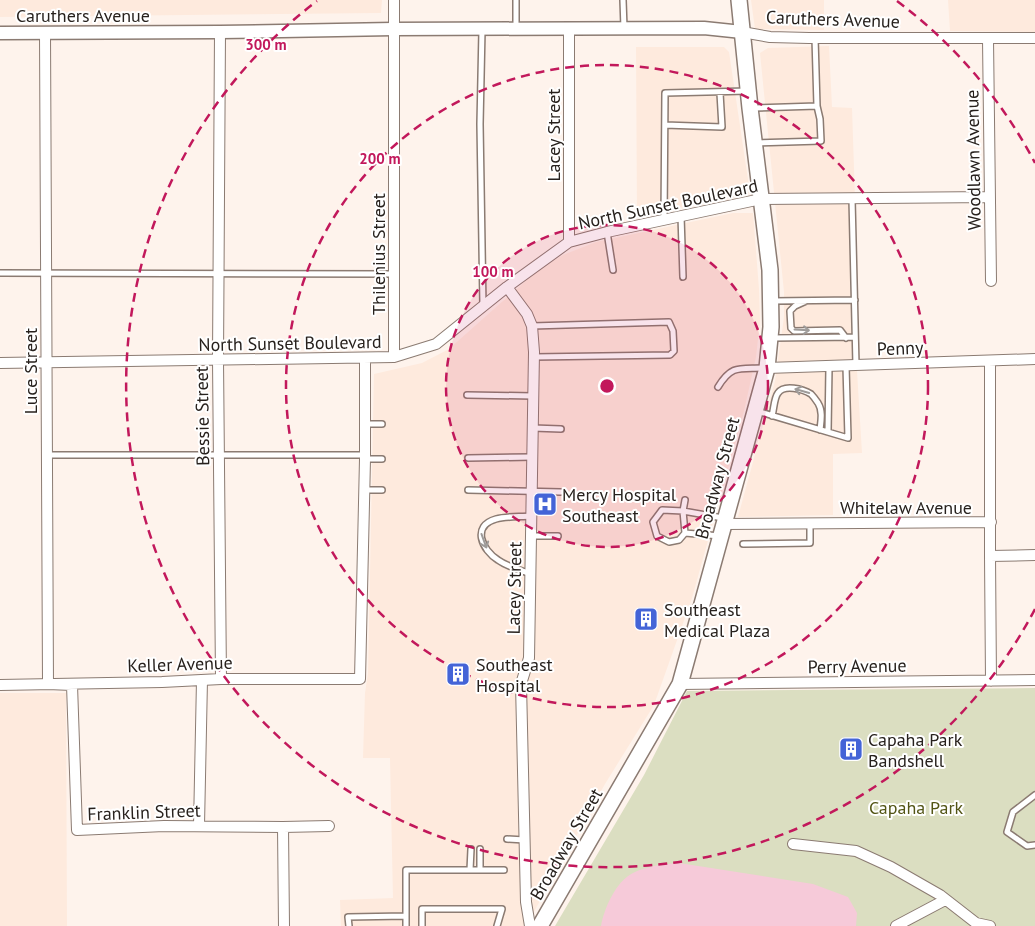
<svg xmlns="http://www.w3.org/2000/svg" width="1035" height="926" font-family="'PT Sans',sans-serif">
	<style>
		.built { fill: #feeadd }
		.green { fill: #dbdec1 }
		.water { fill: #f6cad9 }
		.lines { fill: none; stroke-linecap: round; stroke-linejoin: round }
		.service-casing { stroke: #8b7b72; stroke-width: 8 }
		.minor-casing { stroke: #8b7b72; stroke-width: 12 }
		.tertiary-casing { stroke: #8b7b72; stroke-width: 15 }
		.secondary-casing { stroke: #8b7b72; stroke-width: 18 }
		.service { stroke: #fff; stroke-width: 5 }
		.minor { stroke: #fff; stroke-width: 10 }
		.tertiary { stroke: #fff; stroke-width: 12 }
		.secondary { stroke: #fff; stroke-width: 15 }
		.oneway { stroke: #9e9b99 }
		.ring { fill: none; stroke: #c2185b; stroke-width: 2.5; stroke-dasharray: 9 6 }
		.labels { text-anchor: middle; dominant-baseline: central; stroke-width: 4; stroke-linejoin: round; paint-order: stroke }
		.street-label { font-size: 18px; fill: #27211d; stroke: #fff }
		.poi-label { font-size: 18px; fill: #27211d; stroke: #fff; text-anchor: start }
		.park-label { font-size: 18px; fill: #525415; stroke: #fff }
		.centre { fill: #c2185b; stroke: #fff; stroke-width: 2.5 }
		.ring-label { font-size: 15px; text-anchor: middle; font-weight: bold; fill: #c2185b; stroke: #fff; stroke-width: 4; stroke-linejoin: round; paint-order: stroke }
	</style>
	<rect width="100%" height="100%" fill="#fef3ec"/>
	<path class="built" d="M0,0H382L381,13L0,17Z
		M751,0H824V30L755,29Z
		M948,0H1035V32L950,31Z
		M829,46L832,107L852,108L858,289H852L862,453L833,454V515L738,517L775,381L784,317V292L760,53L768,48Z
		M636,47H724L729,52L750,193L637,217Z
		M733,213H753L759,289L760,321L756,357L744,411L692,598L654,705L605,784L526,926H341L340,900L393,898L390,758H363L365,693L368,673L374,374L422,363L449,349L538,270L563,255L596,242Z
		M0,693H66L67,926H0Z"/>
	<path class="green" d="M1035,688V926H555L644,775L687,691Z"/>
	<path class="water" d="M679,863L813,884L848,897L857,913L856,926H601C604,909 616,881 633,873C647,866 663,864 679,863Z"/>
	<g class="lines">
		<g class="service-casing">
			<path id="service" d="M623,0L624,28
				M516,28V0
				M482,30L480,124L483,306
				M753,108L817,106L815,38
				M665,125L722,127L720,93
				M757,143L821,141L820,119L817,106
				M852,199L856,365
				M681,216L683,277
				M664,220L665,93L748,91
				M607,232L613,270
				M0,273L394,274
				M773,301L855,300
				M806,301L795,306L790,311L791,328L794,331L840,330L846,338
				M532,326L669,322L673,331L674,351L670,355L534,357
				M773,338L855,337
				M718,387C732,364 740,369 764,368
				M467,395L533,396
				M757,411L848,438L846,366
				M772,416C774,409 774,398 778,393C784,384 803,389 811,394C813,396 816,400 818,403C823,411 821,421 820,430
				M365,424H382
				M533,428L561,429
				M828,432L829,367
				M47,455H365
				M468,458L532,457
				M365,459H382
				M364,490H382
				M468,490L561,492
				M685,500L683,511L685,533L679,540L669,542L657,536L653,522L662,510L683,511L723,518
				M685,533L720,536
				M531,536H558
				M743,544L810,543V524
				M531,574C520,570 508,567 498,560C482,550 471,526 496,519C506,516 520,517 531,516
				M1035,795L1013,812L1007,832L1027,846L1035,845
				M507,839L525,840
				M470,870L471,849
				M480,870H504
				M349,926L348,917L406,916
				M406,926V870H480V849
				M422,926V909H502L497,926"/>
		</g>
		<g class="minor-casing">
			<path id="minor" d="M394,0V357
				M220,32L218,360L221,679
				M742,32L770,37L809,38H1035
				M45,33L48,684L72,685L77,830L164,826L283,827L329,826
				M988,39L991,281
				M569,242V29
				M507,287L527,314L532,326L534,352L529,658L521,684L526,902L530,926
				M990,361V556L991,681
				M0,363L394,357L436,344L507,287L569,242L607,232L761,199L990,197
				M767,368L1035,359
				M724,524L991,522
				M990,556L1035,555
				M680,684L1035,680
				M0,685L162,682L221,679H360L365,459V358
				M199,826L202,680
				M283,827L284,926
				M793,844L856,851L891,867L940,895L976,923L990,926
				M896,926L945,900"/>
		</g>
		<g class="tertiary-casing">
			<path id="tertiary" d="M0,33L220,32L393,29L704,28L742,32"/>
		</g>
		<g class="secondary-casing">
			<path id="secondary" d="M540,926L680,684L767,368L771,327L770,270L750,108L739,0"/>
		</g>
		<use href="#service" class="service"/>
		<use href="#minor" class="minor"/>
		<use href="#tertiary" class="tertiary"/>
		<use href="#secondary" class="secondary"/>
	</g>
	<defs><path id="oneway-shaft" d="M-6 0H5M1.5-3L5.5 0L1.5 3" fill="none" stroke-width="1.6" stroke-linecap="round" stroke-linejoin="round" transform="scale(1.25)"/></defs>
	<g class="oneway">
		<use href="#oneway-shaft" transform="translate(802 330) rotate(3)"/>
		<use href="#oneway-shaft" transform="translate(802 391) rotate(-164)"/>
		<use href="#oneway-shaft" transform="translate(484 541) rotate(70)"/>
	</g>
	<circle cx="607" cy="386" r="161" fill="#c2185b" fill-opacity=".12"/>
	<g class="ring">
		<circle cx="607" cy="386" r="161"/>
		<circle cx="607" cy="386" r="321"/>
		<path d="M1035 609A482 482 0 1 1 317 1M897 1A482 482 0 0 1 1035 163"/>
	</g>
	<defs>
		<g id="hospital-square" transform="scale(1.25)"><rect x="-9" y="-9" width="18" height="18" rx="4" fill="#4464d7" stroke="#fff"/><path d="M-5-5h3v3.5h4V-5h3V5h-3V1.5h-4V5h-3Z" fill="#fff"/></g>
		<g id="building-square" transform="scale(1.25)"><rect x="-9" y="-9" width="18" height="18" rx="4" fill="#4464d7" stroke="#fff"/><path d="M-4-6H4V6H1V3H-1V6H-4ZM-2.5-4.3h1.7v1.8h-1.7ZM.8-4.3h1.7v1.8H.8ZM-2.5-1h1.7V.8h-1.7ZM.8-1h1.7V.8H.8Z" fill="#fff"/></g>
	</defs>
	<g fill-rule="evenodd">
		<use href="#hospital-square" x="545" y="504"/>
		<use href="#building-square" x="646" y="619"/>
		<use href="#building-square" x="458" y="674"/>
		<use href="#building-square" x="851" y="749"/>
	</g>
	<g class="labels">
		<g class="street-label">
			<text x="83" y="15">Caruthers Avenue</text>
			<text transform="translate(833 19) rotate(2)">Caruthers Avenue</text>
			<text transform="translate(553 135) rotate(-90)">Lacey Street</text>
			<text transform="translate(973 160) rotate(-91)">Woodlawn Avenue</text>
			<text transform="translate(668 204) rotate(-12)">North Sunset Boulevard</text>
			<text transform="translate(378 254) rotate(-90)">Thilenius Street</text>
			<text transform="translate(290 343) rotate(-1)">North Sunset Boulevard</text>
			<text transform="translate(900 348) rotate(-2)">Penny</text>
			<text transform="translate(30 371) rotate(-90)">Luce Street</text>
			<text transform="translate(202 416) rotate(-91)">Bessie Street</text>
			<text transform="translate(717 478) rotate(-75)">Broadway Street</text>
			<text x="906" y="507">Whitelaw Avenue</text>
			<text transform="translate(514 588) rotate(-89)">Lacey Street</text>
			<text transform="translate(180 664) rotate(-2)">Keller Avenue</text>
			<text transform="translate(857 666) rotate(-1)">Perry Avenue</text>
			<text transform="translate(144 812) rotate(-2)">Franklin Street</text>
			<text transform="translate(566 844) rotate(-60)">Broadway Street</text>
		</g>
		<g class="poi-label">
			<text x="562" y="494">Mercy Hospital<tspan x="562" dy="21">Southeast</tspan></text>
			<text x="664" y="609">Southeast<tspan x="664" dy="21">Medical Plaza</tspan></text>
			<text x="476" y="664">Southeast<tspan x="476" dy="21">Hospital</tspan></text>
			<text x="868" y="739">Capaha Park<tspan x="868" dy="21">Bandshell</tspan></text>
		</g>
		<g class="park-label">
			<text x="916" y="807">Capaha Park</text>
		</g>
	</g>
	<circle cx="607" cy="386" r="8" class="centre"/>
	<g class="ring-label">
		<text x="266" y="50">300 m</text>
		<text x="380" y="164">200 m</text>
		<text x="493" y="277">100 m</text>
	</g>
</svg>
